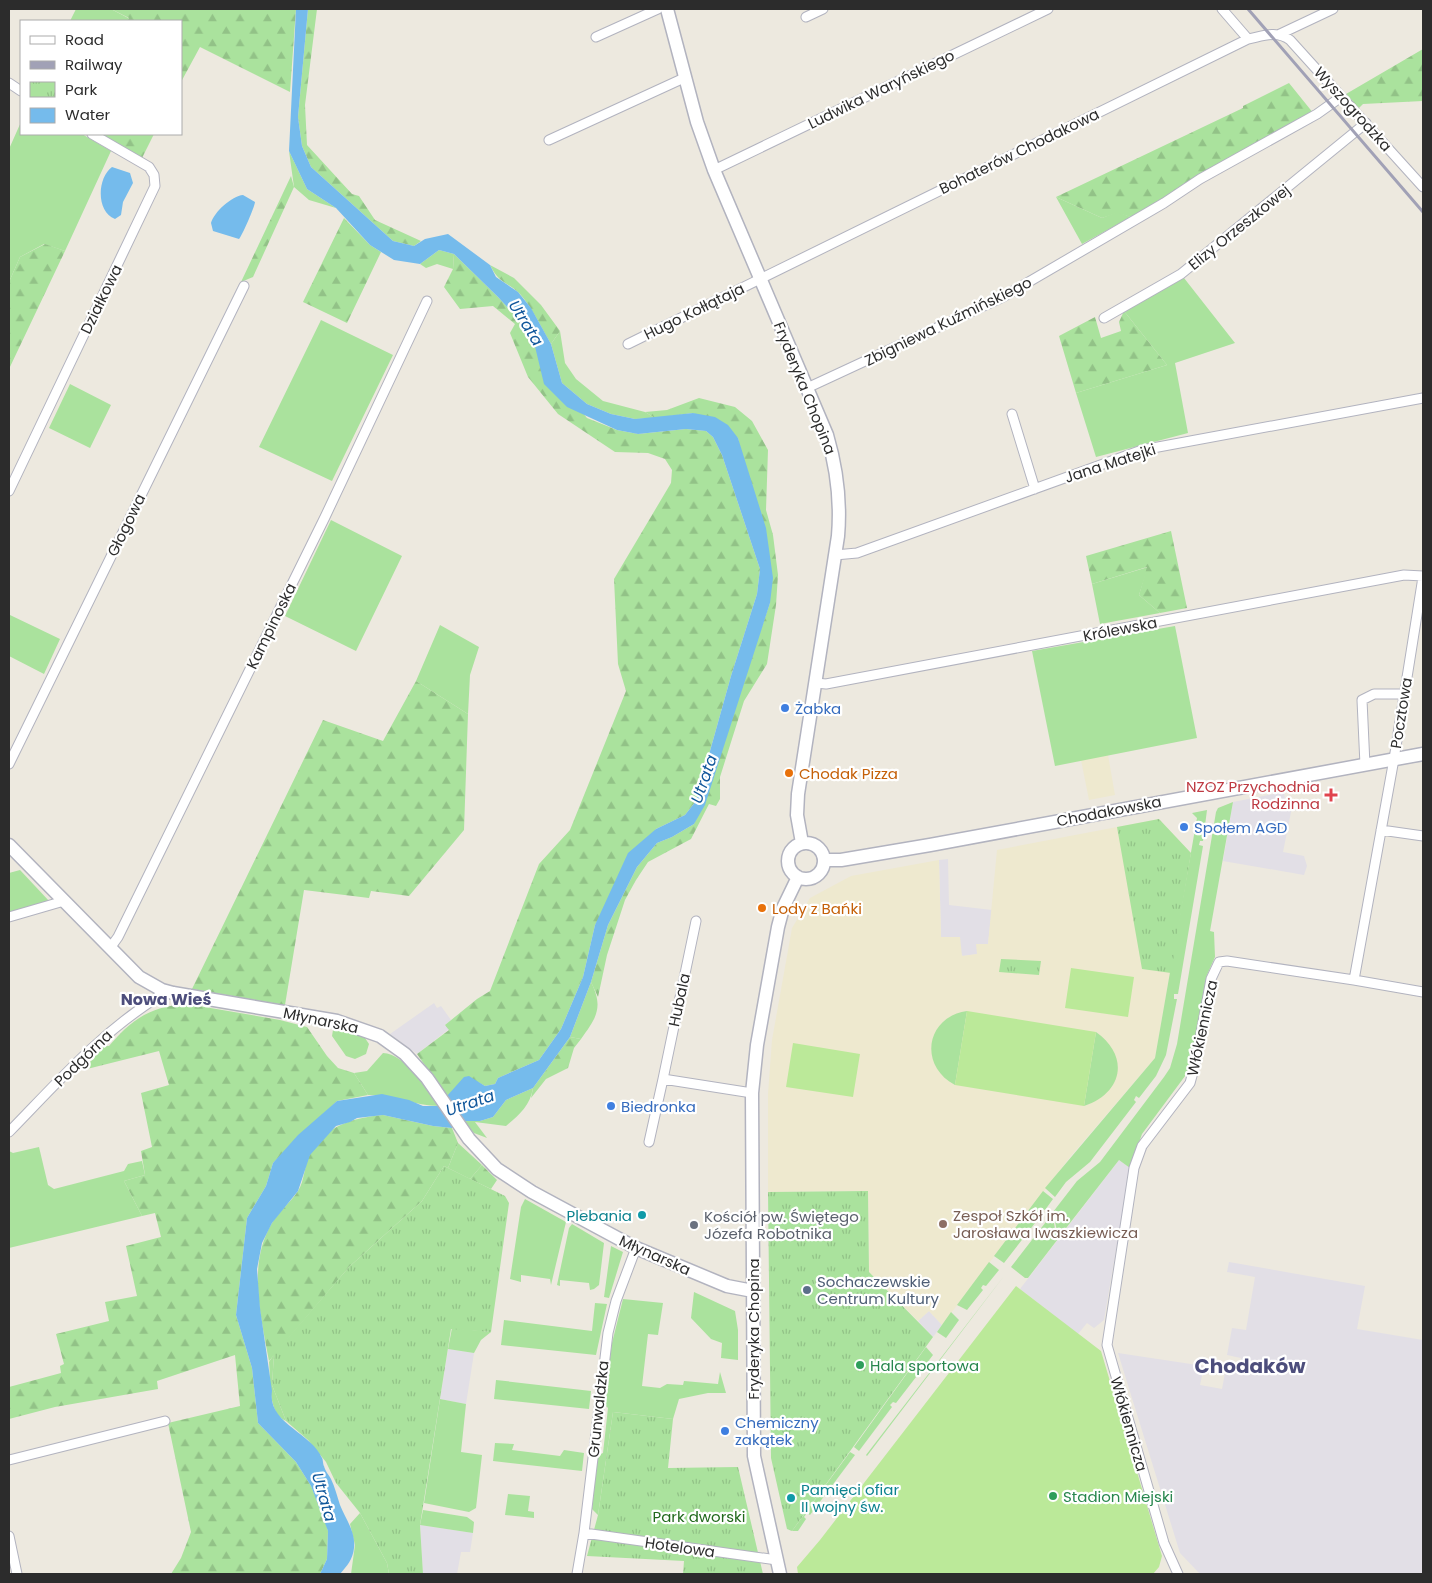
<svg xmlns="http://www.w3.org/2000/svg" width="1432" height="1583" font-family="Poppins,sans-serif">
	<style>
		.industrial { fill: #e2dfe6 }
		.education { fill: #eee9cf }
		.grass { fill: #aae29d }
		.forest { fill: url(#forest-firs) }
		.park { fill: url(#park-tufts) }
		.pitch { fill: #bbe999 }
		.water { fill: #75bbec }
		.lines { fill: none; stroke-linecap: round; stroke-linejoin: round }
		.street-casing { stroke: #b2b3bf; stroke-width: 11 }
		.secondary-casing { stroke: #b2b3bf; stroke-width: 15 }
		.street { stroke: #fff; stroke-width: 9 }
		.secondary { stroke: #fff; stroke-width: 12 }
		.rail { stroke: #a1a1b6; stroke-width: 3 }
		.shop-dot { fill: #3f7fe0; stroke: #fff; stroke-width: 2 }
		.food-dot { fill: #e8710a; stroke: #fff; stroke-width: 2 }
		.health-dot { fill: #e0444e; stroke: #fff; stroke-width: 2 }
		.culture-dot { fill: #0f9aa8; stroke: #fff; stroke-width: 2 }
		.education-dot { fill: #8d6e63; stroke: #fff; stroke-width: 2 }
		.worship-dot { fill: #6b7280; stroke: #fff; stroke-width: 2 }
		.service-dot { fill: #5c6f8a; stroke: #fff; stroke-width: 2 }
		.leisure-dot { fill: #2e9e5b; stroke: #fff; stroke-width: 2 }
		.labels { text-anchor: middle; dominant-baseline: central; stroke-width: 4.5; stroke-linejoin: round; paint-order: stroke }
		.street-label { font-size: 15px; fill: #2c2c2c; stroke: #fff }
		.shop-label { font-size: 15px; fill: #366cbe; stroke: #fff; text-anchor: start }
		.food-label { font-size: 15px; fill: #c56008; stroke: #fff; text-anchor: start }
		.health-label { font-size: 15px; fill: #be3a42; stroke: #fff; text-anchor: end }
		.culture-label { font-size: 15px; fill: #0d838f; stroke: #fff; text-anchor: end }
		.education-label { font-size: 15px; fill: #785e54; stroke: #fff; text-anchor: start }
		.worship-label { font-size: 15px; fill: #5b616d; stroke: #fff; text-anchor: start }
		.service-label { font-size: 15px; fill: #4e5e75; stroke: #fff; text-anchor: start }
		.leisure-label { font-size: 15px; fill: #27864d; stroke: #fff; text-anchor: start }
		.park-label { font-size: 15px; fill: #21691c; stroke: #fff }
		.water-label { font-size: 16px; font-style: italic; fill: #10579b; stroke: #fff }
		.neighbourhood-label { font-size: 16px; font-weight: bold; fill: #4d4e7c; stroke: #fff }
		.district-label { font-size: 20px; font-weight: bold; fill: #4d4e7c; stroke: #fff }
	</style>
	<defs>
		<pattern id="forest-firs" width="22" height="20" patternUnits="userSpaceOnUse" patternTransform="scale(1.25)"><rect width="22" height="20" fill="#aae29d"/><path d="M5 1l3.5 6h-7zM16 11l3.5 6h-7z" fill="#92c287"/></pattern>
		<pattern id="park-tufts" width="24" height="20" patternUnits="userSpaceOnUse" patternTransform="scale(1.25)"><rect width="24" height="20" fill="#aae29d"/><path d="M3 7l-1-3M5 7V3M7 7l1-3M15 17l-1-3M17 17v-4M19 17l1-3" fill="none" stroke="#92c287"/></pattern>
	</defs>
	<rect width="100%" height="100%" fill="#ede9df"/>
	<path class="industrial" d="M1284,792L1285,800L1293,802L1283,852L1304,856L1307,866L1304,875L1223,861L1233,802Z
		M948,859L949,905L992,910L988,944L977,954L963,956L941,937L939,860Z
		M434,1003L437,1008L441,1006L451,1020L445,1025L449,1029L417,1054L390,1034Z
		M1119,1160L1130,1168L1104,1320L1094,1328L1087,1323L1078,1334L1020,1289Z
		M1229,1262L1365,1286L1357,1329L1423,1340V1574H1200L1180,1553L1118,1353L1204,1366L1200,1385L1222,1389L1227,1362L1240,1364L1241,1358L1227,1355L1232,1328L1246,1330L1255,1277L1227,1272Z
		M929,1311L942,1325L933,1337L918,1321Z
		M448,1349L474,1353L466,1404L440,1399Z
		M420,1525L473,1533L470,1552H461L457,1574H423Z"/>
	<path class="education" d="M1108,755L1115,795L1089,800L1081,760Z
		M1159,819L1191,853L1155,1058L1070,1157L942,1325L929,1311L918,1321L869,1272L868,1191L768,1192V1094L772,1040L792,928L810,898L851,876L939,860L941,937H960L962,956L977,954L976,944H988L997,850Z"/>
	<path class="grass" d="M76,9H111L130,19L128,21H70Z
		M21,122V134H82L111,151L65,251L44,244L20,257L9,282V149Z
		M289,151L307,189L336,208L309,200L294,187Z
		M1056,197L1102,218L1117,212L1131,217L1082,244Z
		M439,250L454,254L453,269L437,264L426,268L420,264Z
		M1184,278L1235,343L1175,363L1188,433L1096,457L1076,393L1167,365L1124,311Z
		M321,320L393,355L332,481L259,447Z
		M560,331L565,363L576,379L603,401L645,412L655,418L635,419L611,414L587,404L562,383L551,344Z
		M70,384L111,405L90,448L49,428Z
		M331,520L402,556L356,651L285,616Z
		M1148,567L1139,595L1160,613L1100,624L1092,584Z
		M10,615L60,639L44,674L9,656Z
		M440,625L479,647L470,675L468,714L416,681Z
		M1175,626L1197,738L1055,766L1032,651Z
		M1233,802L1210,931L1214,932L1215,957L1207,975L1191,1068L1142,1134L1130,1168L1119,1160L1063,1232L1057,1231L1053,1212L1077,1181L1100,1162L1164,1077L1170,1068L1177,1044L1216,812L1218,808Z
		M1207,810L1203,841H1200L1199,845L1203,846L1178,994H1174V999H1177L1166,1055L1156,1076L1139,1098L1136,1096L1134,1100L1136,1102L1090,1162L1066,1182L1055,1197L1045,1188L1155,1058L1197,818L1192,813Z
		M20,870L50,902L9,912V873Z
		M591,982C604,1008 596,1018 581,1039L570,1037Z
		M967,1011L955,1085C918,1065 926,1017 967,1011Z
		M338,1026L363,1035L369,1044L366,1054L355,1059L346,1056L332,1036L333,1030Z
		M1096,1032C1130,1056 1123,1093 1084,1106Z
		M383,1053C405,1054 428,1088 439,1106C414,1106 393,1094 368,1095L354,1073L367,1071Z
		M533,1088C530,1106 519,1115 506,1126L475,1122L487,1138L474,1133L462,1121H480L493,1117L506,1100Z
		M458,1143L482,1165L470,1179L448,1168Z
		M39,1147L48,1185L54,1189L124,1171L128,1164L142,1161L145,1175L124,1181L142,1216L9,1248V1151L13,1153Z
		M1043,1191L1053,1199L1045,1210L1042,1209L1039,1212L1042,1214L1004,1263L994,1256Z
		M525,1199L566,1222L551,1285L550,1279L521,1275V1282L510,1279L521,1207Z
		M1052,1214L1056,1233L1061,1235L1028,1278H1025L1011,1267Z
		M572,1224L604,1243L599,1285L594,1289L590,1290L589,1283L560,1280V1286L557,1285L569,1228Z
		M611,1246L623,1252L609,1298L604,1297Z
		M989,1262L999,1270L986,1286L983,1285L981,1288L983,1290L967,1310L957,1305Z
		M1004,1276L867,1456L866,1455Z
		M694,1292L735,1311L738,1330V1360L721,1358L722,1343L711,1339L691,1318Z
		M623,1299L663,1303L658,1335L648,1334L642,1386L660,1388L667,1384L683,1385L684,1381L718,1384L720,1372L726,1393H708L679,1399L673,1419L613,1412L598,1515L592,1509L598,1455L603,1453L608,1408L604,1404L612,1343Z
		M595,1303L607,1304L596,1355L501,1345L504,1320L592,1331Z
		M951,1312L959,1320L946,1338L937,1332Z
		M452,1328L491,1332L481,1340L474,1353L448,1349Z
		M926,1347L933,1355L896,1403L893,1402L890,1405L892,1407L859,1451L854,1447Z
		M274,1354L272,1385L286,1421C267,1413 271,1380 269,1362Z
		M496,1380L591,1391L589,1409L494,1399Z
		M440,1399L466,1404L461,1452L482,1455L476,1508L469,1512L424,1503Z
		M495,1443L514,1444L512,1450L560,1456L564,1450L584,1453L582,1471L493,1461Z
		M850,1452L855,1455L810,1515L807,1513L804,1517L806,1519L798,1531H792Z
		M508,1494L530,1496L528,1511L534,1512V1518L505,1515Z
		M423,1510L467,1517L474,1522L473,1533L420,1525Z
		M360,1513L387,1563L389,1574H351L355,1545L350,1524Z"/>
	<path class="forest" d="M111,9H296L290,92L200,47L181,82V21H128L129,18Z
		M308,9H317L305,105L307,145L352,194L359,196L375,220L421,241L414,246L393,241L311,167L302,146L298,117Z
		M1423,49V101L1363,104L1359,108L1346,94Z
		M1289,83L1314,114L1131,217L1117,213L1102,218L1056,197L1243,108V106Z
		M101,134H154L142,158Z
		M291,176L294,187L253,277L241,282Z
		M344,218L370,245L381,252L347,323L303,302Z
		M45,244L65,251L9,369V282L20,257Z
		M454,254L498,297L532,334L539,359L587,418L617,430L638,434L686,429L706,431L713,437L722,455L760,569L757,594L731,676L696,801L685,815L656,829L595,925L583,977L561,1029L539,1060L498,1078L495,1084L485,1086L478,1082L447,1097L417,1054L449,1030L445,1025L477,999L490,991L539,864L570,830L626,691L618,664L614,579L671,483L672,470L665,459L648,453L615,452L558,414L528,377L510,333L515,324L493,306L460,309L444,287L453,269Z
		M490,265L514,278L541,305L560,331L551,344C541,327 533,309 520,294C507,281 499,284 490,265Z
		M1124,311L1167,365L1076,393L1059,336L1095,317L1101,338L1121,331L1119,322Z
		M699,398L735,407L752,421L768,450L766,510L773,535L778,575L776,605L767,664L744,701L720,777V799L716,806L709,804L691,839L648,862L636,880L625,900L607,955L598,997L591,982L608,925L637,867L657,843L672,837L694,824L770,603L738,438L693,413L655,418L645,412L667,410Z
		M1171,531L1187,608L1160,613L1139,595L1147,567L1092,584L1086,556Z
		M416,681L468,714L464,830L409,896L371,891L369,898L304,890L285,1005L192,989L323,720L383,741Z
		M187,1004L280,1020L307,1027L327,1056L338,1068L354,1073L368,1095L337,1101L273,1163L266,1186L247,1218L236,1315L252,1368L258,1423L296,1462L311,1486L325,1519L328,1531L327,1559L320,1574H171L181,1558L191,1532L168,1423L240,1406L235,1355L157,1381L158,1389L55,1407L9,1419V1387L61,1373L60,1366L64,1364L56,1334L109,1321L105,1302L137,1296L126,1246L161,1237L155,1213L142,1216L124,1181L145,1175L141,1151L152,1147L141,1093L169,1085L159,1051L83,1070L104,1046H109C132,1019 151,1006 187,1004Z
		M570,1037L581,1039L574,1048L568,1068L546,1079L531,1098L533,1088Z
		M383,1115L433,1126L452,1128L458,1143L448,1168L444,1166L422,1201L349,1267L269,1361C261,1316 247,1265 272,1223C279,1211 291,1202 298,1191C305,1180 304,1165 310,1154C326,1125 353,1118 383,1115Z
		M482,1165L497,1180L491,1189L470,1179Z"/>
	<path class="park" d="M1159,819L1191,853L1171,973L1142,969L1117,827Z
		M1001,959L1041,961L1039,975L999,972Z
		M444,1166L505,1196L509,1203L491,1332L451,1329L420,1525L423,1574H389L387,1563L360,1513L336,1483L326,1462L308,1440L286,1421L272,1385L274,1354L349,1267L422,1201Z
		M868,1191L869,1272L933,1337L792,1531L787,1529L771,1458L768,1192Z
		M613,1412L673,1419L668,1468L738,1467L763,1574H683L684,1561L587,1556L598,1515Z"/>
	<path class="pitch" d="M1071,968L1134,977L1128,1017L1065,1008Z
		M967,1011L1096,1032L1084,1106L955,1085Z
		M793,1043L860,1054L853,1097L786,1087Z
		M1016,1286L1101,1351L1162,1556L1159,1567L1153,1574H798L797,1567L820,1540Z"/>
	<path class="water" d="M296,9H308L298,117L302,146L311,167L393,241L414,246L425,239L448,234L490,265L496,277L518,292L531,308L551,344L562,383L587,404L611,414L635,419L693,413L715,417L728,425L738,438L766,528L773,578L770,603L705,805L694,824L672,837L657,843L637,867L608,925L591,982L570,1037L533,1088L506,1100L493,1117L480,1121H462L452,1128L433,1126L383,1115L357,1118L350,1122L336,1126L310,1155L298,1191L272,1223L262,1243L257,1269L260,1308L272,1391C267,1423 311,1432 322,1458C323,1459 323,1465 324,1466C325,1471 329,1475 331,1479C335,1487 337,1496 340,1505C345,1518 356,1532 354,1548C353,1559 347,1566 340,1574H320L327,1559L328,1531L311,1486L296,1462L258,1423L252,1368L236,1315L247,1218L266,1186L273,1163L298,1135L337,1101L382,1094L409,1100L423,1106H438L464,1077L469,1076L485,1086L495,1084L498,1078L539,1060L561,1029L583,977L595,925L628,853L656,829L685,815L696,801L731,676L757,594L760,569L722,455L713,437L706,431L686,429L638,434L617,430L567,407L544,384L532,334L498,297L454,254L439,250L420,264L394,260L370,245L336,208L307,189L289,151Z
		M112,167L130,173L133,183L123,202L121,215L115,219C96,212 97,178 112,167Z
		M243,195L255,202C255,206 242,236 239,239L213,231L211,223C214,212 232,196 243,195Z"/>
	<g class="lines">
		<g class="street-casing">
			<path id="street" d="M1222,9L1248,39
				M806,17L823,9
				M1280,34L1333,9
				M596,37L658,9
				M9,83L21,91
				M549,140L684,78
				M714,170L1048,9
				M1104,318L1181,274L1366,123
				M628,344L1248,39C1263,36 1277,30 1290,40L1423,187
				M807,388L1003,297L1164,203L1200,179L1317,114L1341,97
				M1012,414L1035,489
				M9,491L155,186L154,175L149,167L92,134
				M835,555L857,553L1142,450L1423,398
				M816,683L826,684L1404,575L1423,576
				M9,764L244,286
				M1365,765L1362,700L1374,694H1404
				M1381,830L1423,836
				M9,917L64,901
				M696,921L663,1079L752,1093
				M110,948L118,937L325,517L427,301
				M1354,980L1423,992
				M9,1132C56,1084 100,1033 158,997L162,990
				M649,1142L663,1079
				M9,1460L165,1421
				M584,1533L777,1560
				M9,1536L17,1574
				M577,1574L584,1533L608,1333L616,1301L636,1248
				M1178,1574L1164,1543L1107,1345L1134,1168L1142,1146L1190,1083L1195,1065L1211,979L1219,962L1227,961L1354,980L1394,759L1423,577"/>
		</g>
		<g class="secondary-casing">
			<path id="secondary" d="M667,9L697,122L714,170L827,435C837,469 841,501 838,536L798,794L797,815L802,843
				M788 861a18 18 0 1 1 36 0a18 18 0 1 1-36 0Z
				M9,845L139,977L162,990L173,993L337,1021L380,1036L405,1054L427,1078L469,1139L497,1169L532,1192L636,1248L727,1286L753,1291
				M825,860H841L930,845L1423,754
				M780,1574L754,1456L752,1093L757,1045L778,927L783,908L798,877"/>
		</g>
		<use href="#street" class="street"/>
		<use href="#secondary" class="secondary"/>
		<path class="rail" d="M1248,9L1423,212"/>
	</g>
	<g class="shop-dot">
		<circle cx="785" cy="708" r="5"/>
		<circle cx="1184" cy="827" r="5"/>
		<circle cx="611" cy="1106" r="5"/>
		<circle cx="725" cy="1431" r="5"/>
	</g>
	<g class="food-dot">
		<circle cx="789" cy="773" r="5"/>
		<circle cx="762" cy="908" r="5"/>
	</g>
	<path class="health-dot" d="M1328.5 787.5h5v5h5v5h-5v5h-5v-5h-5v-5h5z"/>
	<g class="culture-dot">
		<circle cx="642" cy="1215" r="5"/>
		<circle cx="791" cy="1498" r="5"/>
	</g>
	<circle class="education-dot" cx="943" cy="1224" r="5"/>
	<circle class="worship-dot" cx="694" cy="1225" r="5"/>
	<circle class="service-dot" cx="807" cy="1290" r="5"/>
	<g class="leisure-dot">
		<circle cx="860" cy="1365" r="5"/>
		<circle cx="1053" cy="1496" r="5"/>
	</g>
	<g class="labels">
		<g class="street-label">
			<text transform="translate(881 89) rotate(-26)">Ludwika Waryńskiego</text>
			<text transform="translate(1353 109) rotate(48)">Wyszogrodzka</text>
			<text transform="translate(1019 151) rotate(-26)">Bohaterów Chodakowa</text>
			<text transform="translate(1239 227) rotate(-39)">Elizy Orzeszkowej</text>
			<text transform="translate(101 299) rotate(-64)">Działkowa</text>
			<text transform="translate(694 311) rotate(-26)">Hugo Kołłątaja</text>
			<text transform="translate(948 321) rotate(-26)">Zbigniewa Kuźmińskiego</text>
			<text transform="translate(805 388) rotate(68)">Fryderyka Chopina</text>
			<text transform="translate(1110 463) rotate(-18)">Jana Matejki</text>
			<text transform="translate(126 525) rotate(-64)">Głogowa</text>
			<text transform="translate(271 626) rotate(-64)">Kampinoska</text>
			<text transform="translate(1120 629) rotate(-11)">Królewska</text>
			<text transform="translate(1401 713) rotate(-81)">Pocztowa</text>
			<text transform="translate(1109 811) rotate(-11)">Chodakowska</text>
			<text transform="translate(679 1000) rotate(-78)">Hubala</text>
			<text transform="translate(321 1020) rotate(12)">Młynarska</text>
			<text transform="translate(1202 1028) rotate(-78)">Włókiennicza</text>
			<text transform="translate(83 1058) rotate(-44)">Podgórna</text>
			<text transform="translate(655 1255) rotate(24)">Młynarska</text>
			<text transform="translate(753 1329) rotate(-90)">Fryderyka Chopina</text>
			<text transform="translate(598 1409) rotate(-84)">Grunwaldzka</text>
			<text transform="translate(1129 1424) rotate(74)">Włókiennicza</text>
			<text transform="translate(680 1547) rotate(8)">Hotelowa</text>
		</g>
		<g class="shop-label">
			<text x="795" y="708">Żabka</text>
			<text x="1194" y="827">Społem AGD</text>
			<text x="621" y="1106">Biedronka</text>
			<text x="735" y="1422">Chemiczny<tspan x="735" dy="17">zakątek</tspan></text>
		</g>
		<g class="food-label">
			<text x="799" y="773">Chodak Pizza</text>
			<text x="772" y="908">Lody z Bańki</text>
		</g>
		<g class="health-label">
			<text x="1320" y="786">NZOZ Przychodnia<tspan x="1320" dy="17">Rodzinna</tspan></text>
		</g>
		<g class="culture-label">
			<text x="632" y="1215">Plebania</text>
			<text x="801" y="1489" text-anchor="start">Pamięci ofiar<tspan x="801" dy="17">II wojny św.</tspan></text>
		</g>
		<g class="education-label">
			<text x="953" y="1215">Zespoł Szkół im.<tspan x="953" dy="17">Jarosława Iwaszkiewicza</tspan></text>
		</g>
		<g class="worship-label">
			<text x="704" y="1216">Kościół pw. Świętego<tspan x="704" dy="17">Józefa Robotnika</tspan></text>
		</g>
		<g class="service-label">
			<text x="817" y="1281">Sochaczewskie<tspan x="817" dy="17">Centrum Kultury</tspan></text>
		</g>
		<g class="leisure-label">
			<text x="870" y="1365">Hala sportowa</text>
			<text x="1063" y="1496">Stadion Miejski</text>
		</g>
		<g class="park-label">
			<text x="699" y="1516">Park dworski</text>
		</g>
		<g class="water-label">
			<text transform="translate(526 323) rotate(58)">Utrata</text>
			<text transform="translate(704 779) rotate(-71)">Utrata</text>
			<text transform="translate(470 1103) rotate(-19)">Utrata</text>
			<text transform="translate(324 1497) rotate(74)">Utrata</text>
		</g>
		<g class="neighbourhood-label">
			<text x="166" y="999">Nowa Wieś</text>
		</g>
		<g class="district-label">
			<text x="1250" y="1366">Chodaków</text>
		</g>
	</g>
	<rect width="1432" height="1583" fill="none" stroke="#2c2c2c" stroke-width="20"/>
	<rect x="20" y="20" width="162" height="115" fill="#ffffff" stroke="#ababab"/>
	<rect x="30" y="36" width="25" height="8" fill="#ffffff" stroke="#ababab"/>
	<text x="65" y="45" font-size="15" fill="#2c2c2c">Road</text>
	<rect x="30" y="61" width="25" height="8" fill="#a1a1b6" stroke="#ababab"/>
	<text x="65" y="70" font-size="15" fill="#2c2c2c">Railway</text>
	<rect x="30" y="82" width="25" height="15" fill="url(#park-tufts)" stroke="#ababab"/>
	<text x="65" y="95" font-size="15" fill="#2c2c2c">Park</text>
	<rect x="30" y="108" width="25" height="15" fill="#75bbec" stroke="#ababab"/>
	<text x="65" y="120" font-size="15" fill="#2c2c2c">Water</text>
</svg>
